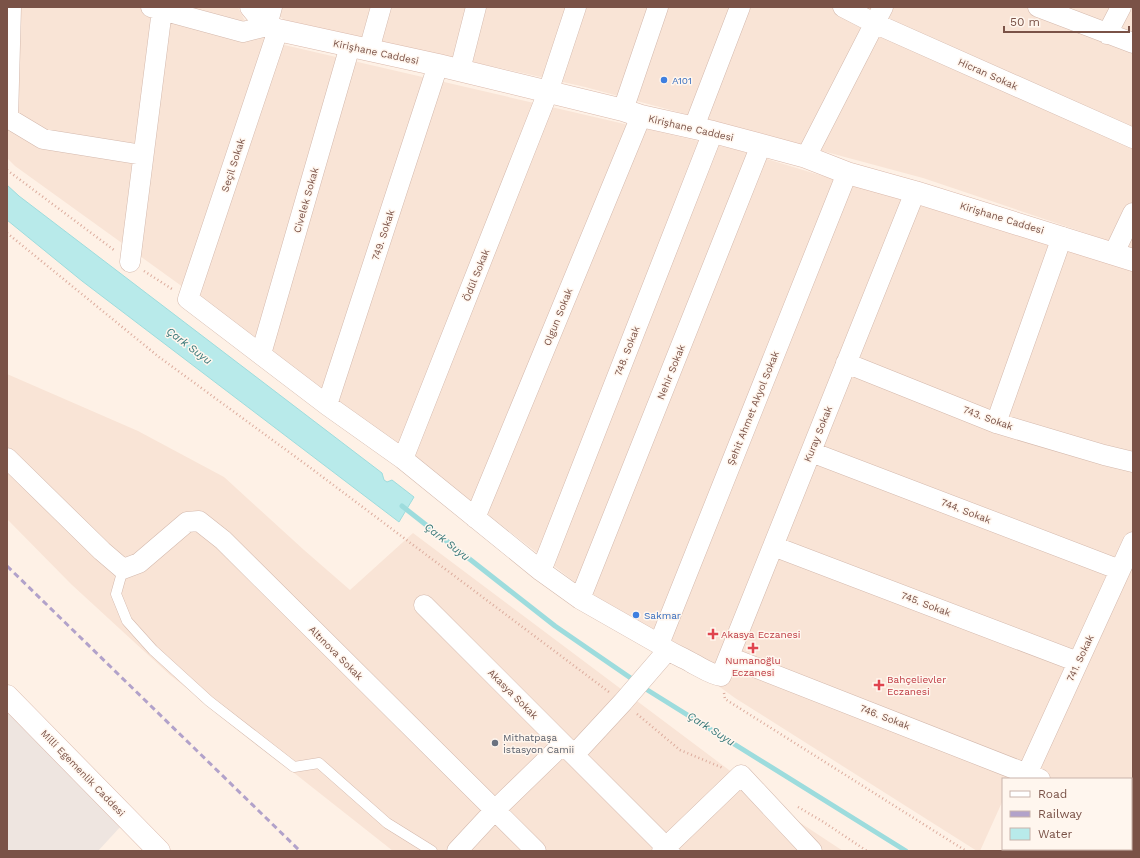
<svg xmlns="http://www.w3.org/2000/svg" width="1140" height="858" font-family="'Work Sans',sans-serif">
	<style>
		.residential { fill: #f9e4d6 }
		.industrial { fill: #eee5e0 }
		.water { fill: #b8eaea; stroke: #9ddcdd }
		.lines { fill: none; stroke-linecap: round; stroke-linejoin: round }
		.stream { stroke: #9ddcdd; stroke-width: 5 }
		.lane-casing { stroke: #d4b9ad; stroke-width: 11 }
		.street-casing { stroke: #d4b9ad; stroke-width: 21 }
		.secondary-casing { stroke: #dab9ac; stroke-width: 23 }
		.path { stroke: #dcac9d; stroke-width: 2.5; stroke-dasharray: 1 3; stroke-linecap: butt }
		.lane { stroke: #fff; stroke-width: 10 }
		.street { stroke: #fff; stroke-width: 20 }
		.secondary { stroke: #fff; stroke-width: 22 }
		.rail { stroke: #b2a2ca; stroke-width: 3; stroke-dasharray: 6 4; stroke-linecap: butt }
		.shop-dot { fill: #3f7fe0; stroke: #fff6ee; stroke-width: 1.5 }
		.health-dot { fill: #e0444e; stroke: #fff6ee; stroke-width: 1.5 }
		.worship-dot { fill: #6b7280; stroke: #fff6ee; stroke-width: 1.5 }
		.labels { text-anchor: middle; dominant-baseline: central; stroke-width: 3; stroke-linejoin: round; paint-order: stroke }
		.street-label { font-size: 10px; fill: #7a5247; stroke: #fff6ee }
		.shop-label { font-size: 10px; fill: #366cbe; stroke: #fff6ee; text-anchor: start }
		.health-label { font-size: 10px; fill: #be3a42; stroke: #fff6ee; text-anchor: start }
		.worship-label { font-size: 10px; fill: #5b616d; stroke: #fff6ee; text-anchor: start }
		.water-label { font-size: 11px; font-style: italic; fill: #377879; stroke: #fff6ee }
	</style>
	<rect width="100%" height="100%" fill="#fef1e6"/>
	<path class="residential" d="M7,7H238L246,23L280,44L737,150L1133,270V827H1131V779H1003V800L980,851H977L735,698L572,580L418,460L219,313L15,166L7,158Z
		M269,7H1133V249L923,178L585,87L284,20Z
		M7,374L138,431L224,477L304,550L350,590L413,533L793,818L843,851H393L170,675L71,584L7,519Z"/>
	<path class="industrial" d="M7,711L121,826L98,851H7Z"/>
	<path class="water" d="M7,185L19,196L382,473L384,480L387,482L392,480L414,497L399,522L82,281L7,220Z"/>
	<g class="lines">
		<path class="stream" d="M402,506L555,626L635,681
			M641,686L906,851"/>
		<g class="lane-casing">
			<path id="lane" d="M123,569L116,594L127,621L153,650L209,701L294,767L319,763L387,823L432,851"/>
		</g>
		<g class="street-casing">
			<path id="street" d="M11,7L8,118L43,139L143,155
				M151,7L243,32L267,26L272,7
				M843,7L874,23L1133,138
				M1038,7L1133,43
				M278,30L188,299L327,405L403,459L541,571L580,599L659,644C669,653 681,656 692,663C702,668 710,674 721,676L915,192
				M1107,34L1121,7
				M369,50L381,7
				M460,70L476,7
				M623,110L658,7
				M694,127L740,7
				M806,157L883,7
				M1114,253L1133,213
				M130,262L162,10
				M261,354L350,46
				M846,363L996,423L1104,455L1133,462
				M327,405L438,65
				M996,423L1062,237
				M811,452L1120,570
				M7,458L102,551L123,569L139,563L187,522L199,521L223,540L536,851
				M403,459L548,92L576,7
				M475,518L641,116
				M773,546L1078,662
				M541,571L713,132
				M580,599L761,145
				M424,605L670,851
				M659,644L847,173
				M729,657L1040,779
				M574,755L623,702L667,651
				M1027,774L1133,542
				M1131,815L1133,816
				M457,851L495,810L563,744
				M662,851L741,775L812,851"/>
		</g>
		<g class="secondary-casing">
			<path id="secondary" d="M251,7L267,26L278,30L438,65L623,110L641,116L713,132L806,157L847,173L915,192L1133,260
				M7,696L159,851"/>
		</g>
		<path class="path" d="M7,170L114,250
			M7,233L159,357L308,466L609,692
			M144,271L172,289
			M724,693L725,699L966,851
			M637,714L680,750L723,768
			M798,807L822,821L867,851"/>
		<use href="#lane" class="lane"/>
		<use href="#street" class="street"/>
		<use href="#secondary" class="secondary"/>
		<path class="rail" d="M7,566L300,851"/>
	</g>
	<g class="shop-dot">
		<circle cx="664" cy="80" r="4"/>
		<circle cx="636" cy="615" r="4"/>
	</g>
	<g class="health-dot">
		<path d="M711 628h4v4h4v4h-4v4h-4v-4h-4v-4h4z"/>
		<path d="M751 642h4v4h4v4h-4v4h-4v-4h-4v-4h4z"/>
		<path d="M877 679h4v4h4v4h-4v4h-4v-4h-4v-4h4z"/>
	</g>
	<circle class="worship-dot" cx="495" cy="743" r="4"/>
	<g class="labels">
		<g class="street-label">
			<text transform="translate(376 52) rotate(12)">Kirişhane Caddesi</text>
			<text transform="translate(988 74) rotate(24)">Hicran Sokak</text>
			<text transform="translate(691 128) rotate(13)">Kirişhane Caddesi</text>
			<text transform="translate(233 165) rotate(-72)">Seçil Sokak</text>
			<text transform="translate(306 200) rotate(-74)">Civelek Sokak</text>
			<text transform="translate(1002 218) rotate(17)">Kirişhane Caddesi</text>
			<text transform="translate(383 235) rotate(-72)">749. Sokak</text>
			<text transform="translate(476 275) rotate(-68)">Ödül Sokak</text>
			<text transform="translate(558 317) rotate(-68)">Olgun Sokak</text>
			<text transform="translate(627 351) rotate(-69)">748. Sokak</text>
			<text transform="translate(671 372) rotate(-68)">Nehir Sokak</text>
			<text transform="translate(753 408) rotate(-68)">Şehit Ahmet Akyol Sokak</text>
			<text transform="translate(988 418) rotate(20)">743. Sokak</text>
			<text transform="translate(818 434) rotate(-68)">Kuray Sokak</text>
			<text transform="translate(966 511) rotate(21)">744. Sokak</text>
			<text transform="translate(926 604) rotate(21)">745. Sokak</text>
			<text transform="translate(336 653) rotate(45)">Altınova Sokak</text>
			<text transform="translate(1080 658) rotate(-65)">741. Sokak</text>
			<text transform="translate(513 694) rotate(45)">Akasya Sokak</text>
			<text transform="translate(885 717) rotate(21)">746. Sokak</text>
			<text transform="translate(83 773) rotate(46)">Milli Egemenlik Caddesi</text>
		</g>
		<g class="shop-label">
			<text x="672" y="80">A101</text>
			<text x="644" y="615">Sakmar</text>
		</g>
		<g class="health-label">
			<text x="721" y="634">Akasya Eczanesi</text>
			<text x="753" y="660" text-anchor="middle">Numanoğlu<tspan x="753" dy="12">Eczanesi</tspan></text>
			<text x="887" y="679">Bahçelievler<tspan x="887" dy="12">Eczanesi</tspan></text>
		</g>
		<g class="worship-label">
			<text x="503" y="737">Mithatpaşa<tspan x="503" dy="12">İstasyon Camii</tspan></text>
		</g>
		<g class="water-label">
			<text transform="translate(189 346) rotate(37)">Çark Suyu</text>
			<text transform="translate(447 542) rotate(38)">Çark Suyu</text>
			<text transform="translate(711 729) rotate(32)">Çark Suyu</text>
		</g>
	</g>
	<rect width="1140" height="858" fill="none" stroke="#7a5247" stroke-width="16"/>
	<rect x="1002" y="778" width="130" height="72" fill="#fff6ee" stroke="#cab4ab"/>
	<rect x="1010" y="791" width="20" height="6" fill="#ffffff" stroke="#cab4ab"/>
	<text x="1038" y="798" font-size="12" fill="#7a5247">Road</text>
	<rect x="1010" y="811" width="20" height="6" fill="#b2a2ca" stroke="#cab4ab"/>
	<text x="1038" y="818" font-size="12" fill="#7a5247">Railway</text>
	<rect x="1010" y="828" width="20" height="12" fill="#b8eaea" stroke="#cab4ab"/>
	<text x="1038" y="838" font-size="12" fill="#7a5247">Water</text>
	<path d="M1004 26v6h125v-6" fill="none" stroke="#7a5247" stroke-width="2"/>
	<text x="1010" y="26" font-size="12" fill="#7a5247" stroke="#fff6ee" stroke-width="3" paint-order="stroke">50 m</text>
</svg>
